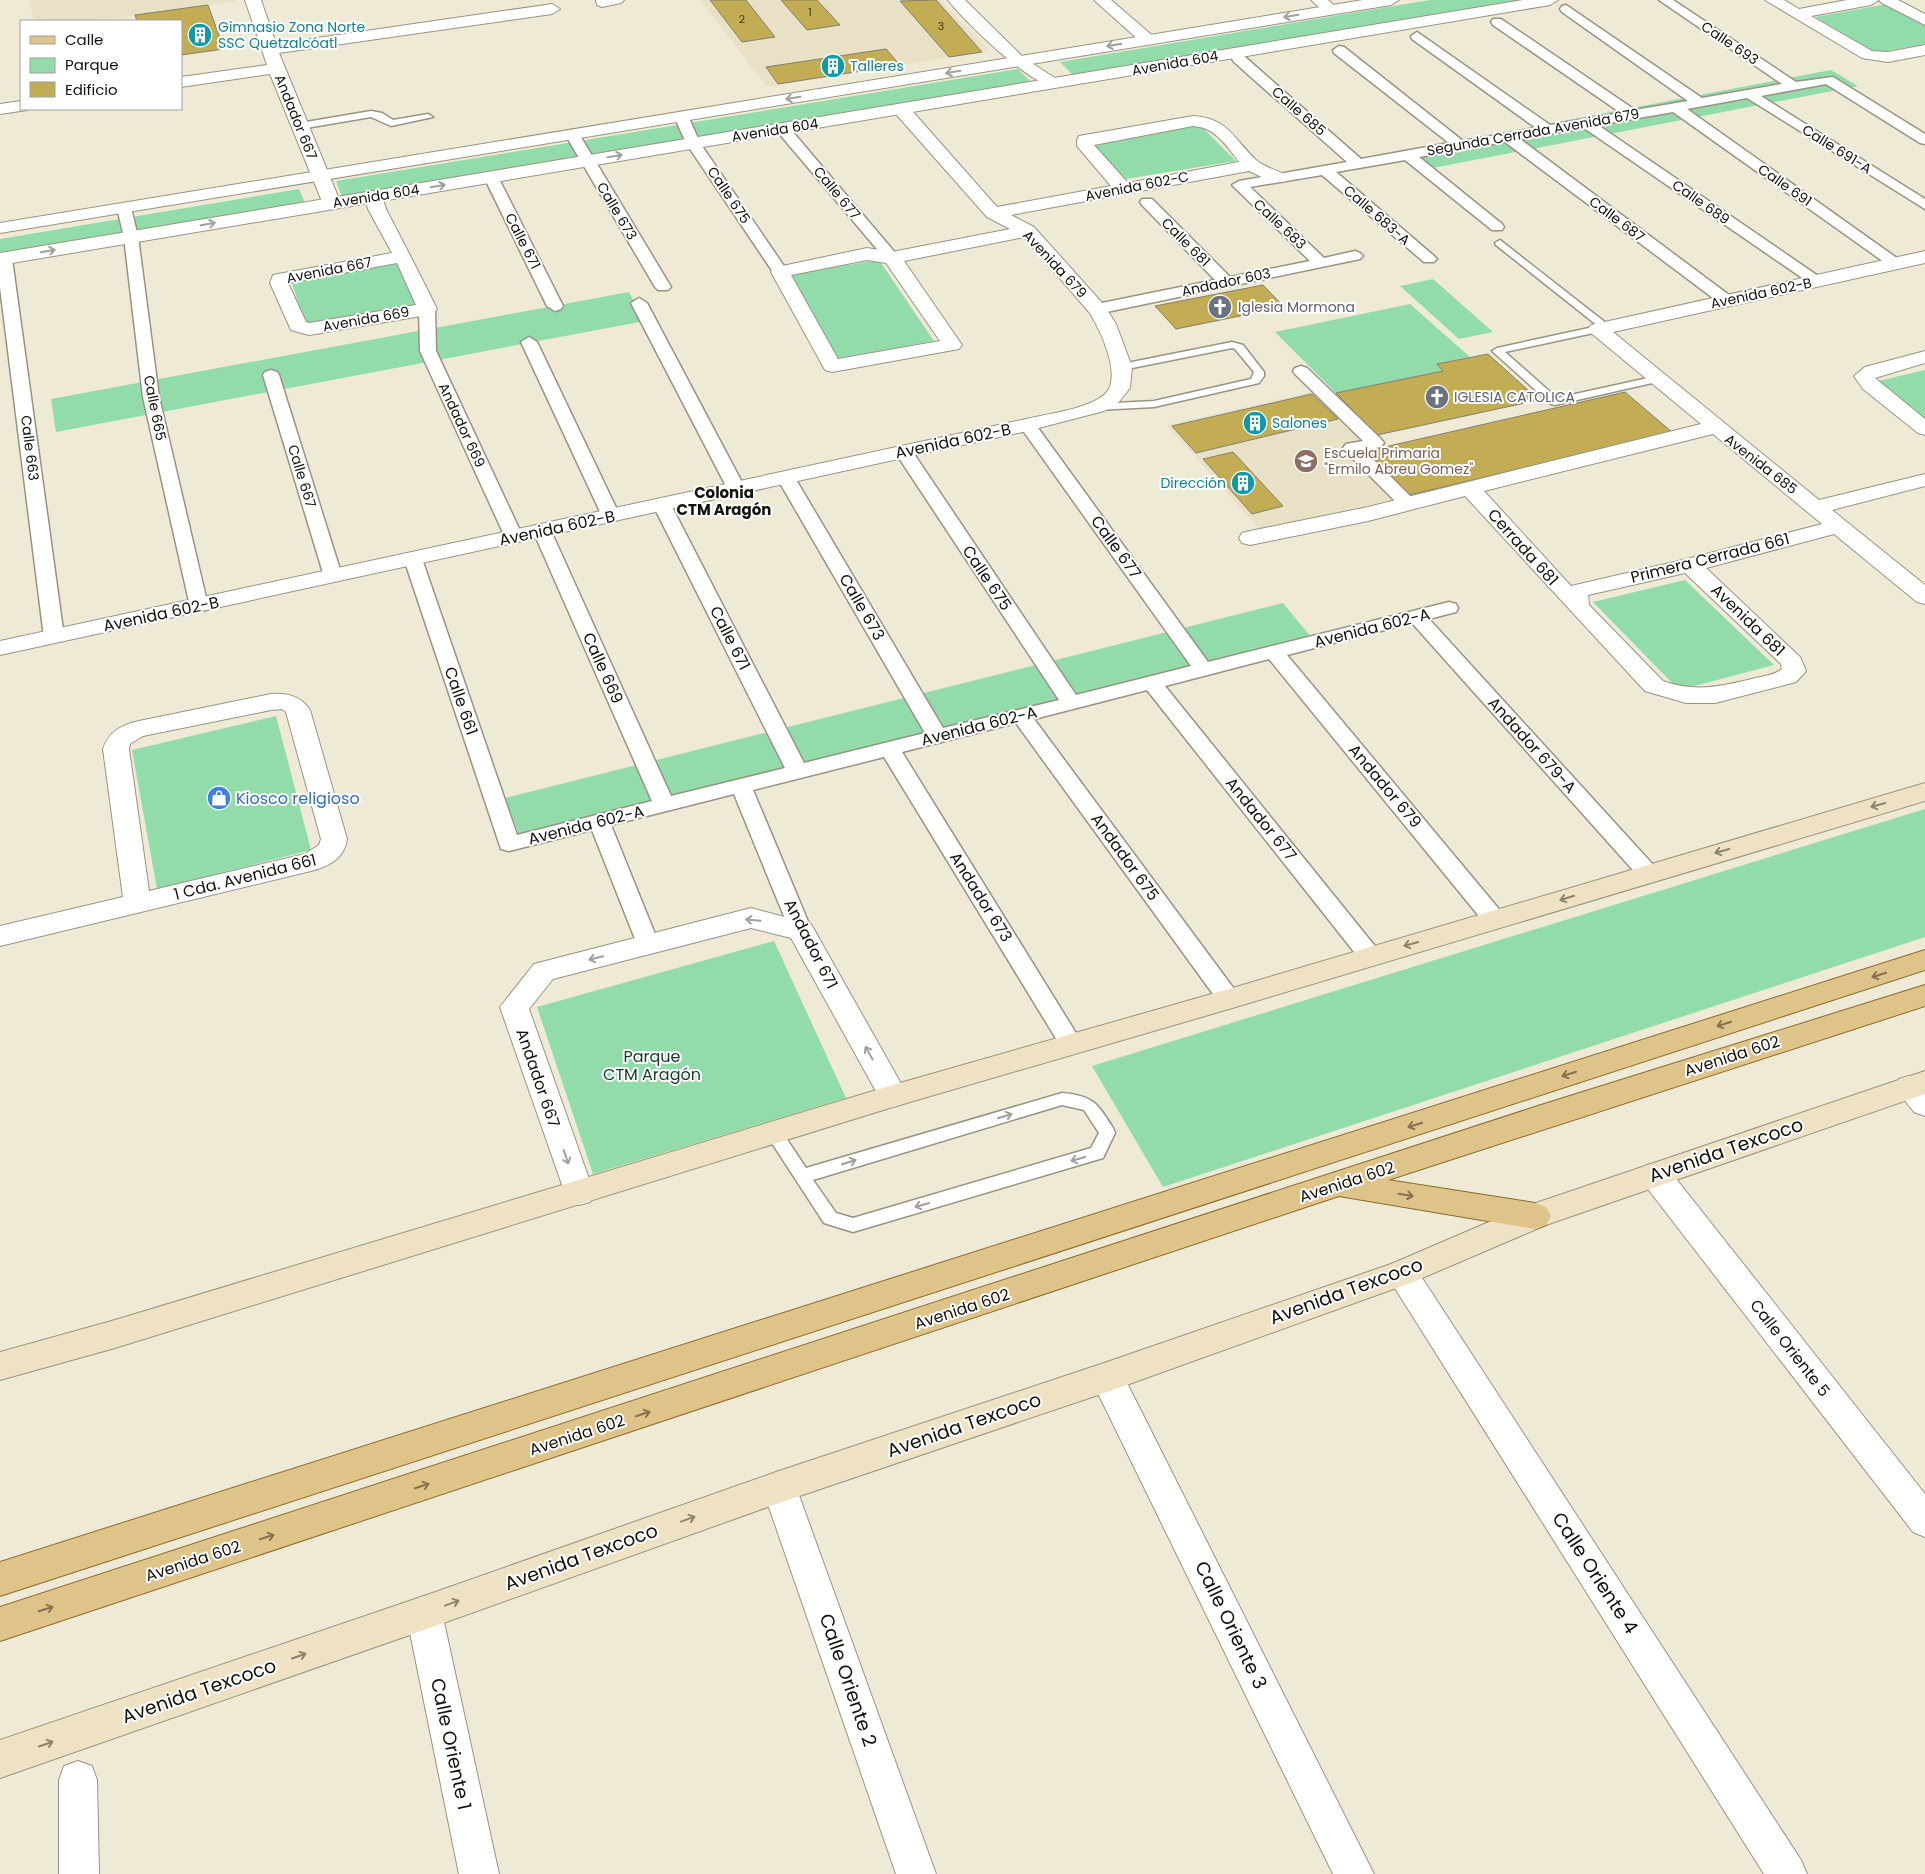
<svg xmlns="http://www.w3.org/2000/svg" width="1925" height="1874" font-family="Poppins,sans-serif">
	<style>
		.built { fill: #e8e1c5 }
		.green { fill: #91dcaa }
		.building { fill: #c3ad54; stroke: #847f6d }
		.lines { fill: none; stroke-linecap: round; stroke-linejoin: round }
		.service-casing { stroke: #989481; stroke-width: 3 }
		.pedestrian-casing { stroke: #989481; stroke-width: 3 }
		.minor-casing { stroke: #989481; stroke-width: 2 }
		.tertiary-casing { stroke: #989481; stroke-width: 2 }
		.secondary-casing { stroke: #989481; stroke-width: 2 }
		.primary-casing { stroke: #896b29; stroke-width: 2 }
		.service { fill: #fff; fill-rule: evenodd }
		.pedestrian { fill: #fff; fill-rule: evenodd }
		.minor { fill: #fff; fill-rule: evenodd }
		.tertiary { fill: #fff; fill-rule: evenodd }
		.secondary { fill: #efe1c4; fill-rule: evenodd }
		.primary { fill: #dfc489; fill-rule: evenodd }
		.oneway { stroke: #a0a09d }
		.oneway2 { stroke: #8c8370 }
		.oneway3 { stroke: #837350 }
		.labels { text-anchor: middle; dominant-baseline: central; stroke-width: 4; stroke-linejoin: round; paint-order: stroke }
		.far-number-label { font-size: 11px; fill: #3e381c }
		.far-culture-label { font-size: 14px; fill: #0d838f; stroke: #fff; text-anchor: start }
		.far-street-label { font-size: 14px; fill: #12110a; stroke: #fff }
		.far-worship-label { font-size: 14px; fill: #5b616d; stroke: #fff; text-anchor: start }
		.far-education-label { font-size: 14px; fill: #785e54; stroke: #fff; text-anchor: start }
		.far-neighbourhood-label { font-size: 15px; font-weight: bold; fill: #12110a; stroke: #fff }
		.street-label { font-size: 16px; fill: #12110a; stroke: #fff }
		.shop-label { font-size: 16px; fill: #366cbe; stroke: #fff; text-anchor: start }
		.park-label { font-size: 16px; fill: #163a24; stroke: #fff }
		.near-street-label { font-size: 19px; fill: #12110a; stroke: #fff }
	</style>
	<rect width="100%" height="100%" fill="#efead6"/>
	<path class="built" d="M29,0H237V1L95,21H34Z
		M700,0H940L990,51L767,87Z
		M1315,391L1365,440L1340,447L1392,499L1261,531L1167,425Z"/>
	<path class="green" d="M1430,0H1523L1074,76L1060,62Z
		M1887,4L1925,25V44L1876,53L1815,17Z
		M1018,69L1031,82L342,197L336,181Z
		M1831,70L1858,86L1433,168L1411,150Z
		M1200,125L1236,161L1126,179L1092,143Z
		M299,189L305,203L0,253V239Z
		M879,260L934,341L838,358L787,275Z
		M399,261L417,307L306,327L291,280Z
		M1433,279L1493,332L1459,339L1400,286Z
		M629,292L645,321L56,432L51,399Z
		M1410,304L1470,357L1437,364L1443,371L1336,393L1275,332Z
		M1925,370V420L1874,382Z
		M1685,580L1774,665L1679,690L1593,602Z
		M1283,603L1311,637L521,840L505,798Z
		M276,716L311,850L157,889L132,750Z
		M1925,809V937L1163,1187L1092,1066Z
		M774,941L846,1098L593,1174L537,1007Z"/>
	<path class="building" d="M710,0H746L775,37L742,42Z
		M781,0H817L840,25L807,30Z
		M936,0L982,52L949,57L900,1Z
		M208,5L224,49L181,55V21H137L135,15Z
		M886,49L900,65L778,84L766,67Z
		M1263,285L1284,307L1176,329L1155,306Z
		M1488,354L1539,400L1377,435L1336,393L1443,371L1437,364Z
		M1625,392L1673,433L1409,495L1367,451Z
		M1312,394L1338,419L1196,453L1172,426Z
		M1233,452L1283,506L1252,514L1203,459Z
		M216,790L228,792L230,796L225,803L216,804L210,802V797Z"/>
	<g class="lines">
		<g class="service-casing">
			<path id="service" d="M371,111L382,113L393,120L428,114L433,117L391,126L371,117L300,129L295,126L300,123Z
				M1500,240L1611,327L1598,332L1505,352L1557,398L1657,376L1661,377V381L1555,405L1551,404L1492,351L1497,348L1598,326L1496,245L1495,243Z
				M1232,342L1243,345L1264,372V376L1259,383L1154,407L1097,410L1091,407L1097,404L1154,401L1251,379L1254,372L1235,349L1232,348L1122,370L1117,367L1122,364Z
				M1062,1093C1094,1096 1097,1103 1113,1128L1115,1133L1103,1158L853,1232L824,1223L766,1134L768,1129L774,1128L780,1129L806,1168ZM1062,1105L1084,1110L1099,1133L1091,1148L853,1218L836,1213L813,1180Z"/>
		</g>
		<g class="pedestrian-casing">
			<path id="pedestrian" d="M1659,0H1673L1796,82L1833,77L1925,134V144L1920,143L1826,84L1761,96L1925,199V209L1747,98L1687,109L1901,261L1904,264L1901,267H1891L1673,112L1598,125L1821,278L1824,281L1821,284H1811L1584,128L1520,139L1733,298L1735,301L1733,304H1721L1505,142L1419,157L1502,224L1504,227L1502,230H1492L1405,160L1336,172L1434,256L1437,259L1434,262H1424L1322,175L1250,187L1324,258L1355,251L1360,253L1363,256L1360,259L1097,314L1089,309L1097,304L1215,280L1142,205L1140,202L1142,199H1152L1230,277L1310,261L1232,185L1239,181L1347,162L1234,62L1232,59L1234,56H1244L1361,159L1449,143L1334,53L1333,50L1339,46L1344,47L1463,141L1536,128L1412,39L1411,36L1417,32L1550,125L1621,113L1493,25L1491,22L1493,19H1501L1635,110L1688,101L1562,12L1560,9L1562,6L1566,5L1702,98L1782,84Z
				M681,112L688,116L700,143L788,272L785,275H775L686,143L674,116Z
				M782,124L787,125L897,255L900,258L897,261H887L777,131L775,128L777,125Z
				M572,130L579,134L671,287L668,290H658L655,287L565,134Z
				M491,173L498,177L563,306L561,309L555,311L547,306L484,177Z
				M124,204L131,208L138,237L159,397L208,606L206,610H192L190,606L143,397L124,237L117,208Z
				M4,254L12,259L64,637L61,641H47L44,637L0,287V255Z
				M639,298L647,303L745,488L742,492H730L727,488L631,303Z
				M427,304L435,309L436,351L523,537L520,541H508L505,537L420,351L419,309Z
				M529,337L537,342L620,516L617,520H605L602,516L521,342Z
				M1301,366L1307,368L1381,439L1384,443L1381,447L1364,450L1413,499L1416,503L1413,507H1401L1346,452L1343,448L1346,444L1363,441L1295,374L1293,371L1295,368Z
				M271,370L277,372L279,375L342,576L340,580H326L324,576L263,375L265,372Z
				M1027,420L1033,421L1208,662L1449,602L1456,604L1458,608L1456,612L1429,619L1656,868L1659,873L1656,878L1648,881L1640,878L1412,623L1287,655L1503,914L1506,920L1503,926L1495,928L1487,926L1269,659L1165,686L1378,950L1381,956L1378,962L1370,964L1362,962L1147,690L1034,719L1237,993L1241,999L1237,1005L1229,1008L1221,1005L1016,723L902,752L1079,1038L1083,1044L1079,1050L1071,1053L1063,1050L884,757L753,790L812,931L809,937L801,939L793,937L790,931L734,794L611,825L659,944L656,950L648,952L640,950L637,944L592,830L509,851L501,849L404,559L406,555H420L422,559L517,835L652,801L533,531L536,527H548L551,531L671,796L785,768L653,505L656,501H668L671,505L804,763L925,733L777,478L780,474H792L795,478L943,728L1059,700L895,452L898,448H910L1076,695L1191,666L1019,425L1021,421Z"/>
		</g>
		<g class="minor-casing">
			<path id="minor" d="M245,0H261L276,44L552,4L560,9L552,14L279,53L341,204L338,208H326L323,204L270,74L181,87V77L267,65Z
				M596,0H624L621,3L602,7L597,5Z
				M948,0H965L1024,58L1058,80L1060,83L1058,86C1036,92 962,19 948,0Z
				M1094,0H1111L1154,37L1156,40L1154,43H1142Z
				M1311,0H1328L1339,10L1336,13H1326Z
				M1765,0H1784L1799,9L1847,0H1879L1871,5L1811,16L1872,51L1888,52L1925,45V55L1888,62L1862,58Z
				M1879,0H1898L1925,14V25L1882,3Z
				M21,101V109L27,110L0,114V104Z
				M901,104L907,105L997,207L1111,186L1077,146V140L1079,136L1193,116C1228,118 1233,138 1256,160C1263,166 1275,170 1284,174L1287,178L1284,182H1272L1249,171L1011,215L1034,227L1104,305L1116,324L1132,367L1130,388L1118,403L1104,411L1027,431L0,655V641L1026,419C1047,414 1087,409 1104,395C1124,378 1100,329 1089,312L1024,237L904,261L962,345L959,349L832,372L825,370L771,272L773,268L867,248L892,252L1010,229L987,217L895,113L893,109L895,105ZM1193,126C1215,127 1227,146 1239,162L1128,183L1094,145ZM867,260L886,263L940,341L838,359L791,275Z
				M374,192L380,193C384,199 384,205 387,211C404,244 421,276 437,309L434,313L427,315L309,335L291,330L270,283L273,275L392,253L368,209L365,197L368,193ZM397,263L416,305L309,323L306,322L288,283Z
				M1925,251V263L1613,332L1819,500L1925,474V486L1832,510L1925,585V604L1917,602L1834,534L1706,568L1800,657L1806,671L1796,682L1715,703H1686L1645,691L1465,496L1368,521L1250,545L1242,543L1239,538L1242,533L1250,531L1368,507L1701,424L1591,333L1588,329L1591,325ZM1713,434L1822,524L1687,559L1571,586L1484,491ZM1685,573L1781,664L1782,669C1775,675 1764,676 1756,678C1723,686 1695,693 1663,681L1589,605L1588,595Z
				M1925,351V363L1875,378L1925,419V435L1918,433L1863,389L1854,376L1865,367Z
				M271,694C287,693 301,696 310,710L347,839C344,859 329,866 311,871L0,946V926L123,897L103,749C109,731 122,725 139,721ZM271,710L282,709L286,712L321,839L319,845L305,854L149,891L129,749L130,744L143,736Z
				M751,908L811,924L908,1096L903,1104L893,1107L883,1104L791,938L751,928L553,979L529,1009L594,1193L590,1202L579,1205L568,1202L500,1007L534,964Z
				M1909,1076L1919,1079L1925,1085V1116L1914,1112L1894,1087L1899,1079Z
				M1655,1163L1666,1166L1925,1494V1537L1913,1532L1644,1184L1640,1175L1644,1166Z
				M1402,1260L1413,1264L1801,1860L1807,1874H1764L1391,1282L1386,1273L1391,1264Z
				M1107,1362L1119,1367L1374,1874H1333L1090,1377L1095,1367Z
				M779,1471L791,1476L796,1487L936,1874H896L762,1487L767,1476Z
				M424,1596L437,1601L442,1613L499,1874H459L406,1613L411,1601Z
				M78,1761L92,1766L97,1780L99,1874H59V1780L64,1766Z"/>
		</g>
		<g class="tertiary-casing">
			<path id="tertiary" d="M1363,0H1399L1391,5L0,233V223Z
				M1523,0H1558L1550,5L0,265V253Z"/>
		</g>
		<g class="secondary-casing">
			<path id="secondary" d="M1925,783V801L1229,1009L893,1107L115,1348L0,1380V1352L115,1320L893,1085L1229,989Z
				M1925,1071V1094L1546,1225L1413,1282L1107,1392L779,1503L424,1630L0,1778V1740L424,1596L779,1471L1107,1362L1391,1264L1524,1207Z"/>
		</g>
		<g class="primary-casing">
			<path id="primary" d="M1925,950V970L0,1596V1562Z
				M1925,985V1006L1388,1180L1535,1203L1546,1207L1551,1216L1546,1225L1535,1229L1339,1196L0,1641V1607L1541,1105Z"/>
		</g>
		<use href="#service" class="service"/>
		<use href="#pedestrian" class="pedestrian"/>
		<use href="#minor" class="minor"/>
		<use href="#tertiary" class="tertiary"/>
		<use href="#secondary" class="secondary"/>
		<use href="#primary" class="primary"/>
	</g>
	<defs><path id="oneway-shaft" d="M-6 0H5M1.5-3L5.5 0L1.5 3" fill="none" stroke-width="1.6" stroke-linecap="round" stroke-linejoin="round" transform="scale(1.25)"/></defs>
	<g class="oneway">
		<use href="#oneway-shaft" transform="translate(1291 16) rotate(171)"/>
		<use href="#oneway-shaft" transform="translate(1114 45) rotate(171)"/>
		<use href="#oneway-shaft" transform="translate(953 72) rotate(171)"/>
		<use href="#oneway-shaft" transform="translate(793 98) rotate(171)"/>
		<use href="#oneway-shaft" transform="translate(615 156) rotate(-10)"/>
		<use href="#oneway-shaft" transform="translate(438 186) rotate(-9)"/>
		<use href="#oneway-shaft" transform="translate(208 224) rotate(-9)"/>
		<use href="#oneway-shaft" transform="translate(48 251) rotate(-10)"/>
		<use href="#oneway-shaft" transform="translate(753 920) rotate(-175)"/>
		<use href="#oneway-shaft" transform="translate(596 958) rotate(166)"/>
		<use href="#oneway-shaft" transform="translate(869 1053) rotate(-119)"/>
		<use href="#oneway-shaft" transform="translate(1005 1116) rotate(-17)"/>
		<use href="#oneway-shaft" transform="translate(566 1157) rotate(71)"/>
		<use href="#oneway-shaft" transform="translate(1078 1159) rotate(164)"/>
		<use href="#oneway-shaft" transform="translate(849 1162) rotate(-17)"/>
		<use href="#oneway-shaft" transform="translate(922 1205) rotate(164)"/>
	</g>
	<g class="oneway2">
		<use href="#oneway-shaft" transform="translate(1878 805) rotate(164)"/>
		<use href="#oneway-shaft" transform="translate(1722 851) rotate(164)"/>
		<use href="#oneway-shaft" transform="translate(1567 898) rotate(163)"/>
		<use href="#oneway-shaft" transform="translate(1411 944) rotate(164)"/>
		<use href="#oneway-shaft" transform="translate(688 1519) rotate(-20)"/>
		<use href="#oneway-shaft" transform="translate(452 1603) rotate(-20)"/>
		<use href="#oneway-shaft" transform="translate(299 1656) rotate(-19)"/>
		<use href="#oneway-shaft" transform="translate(46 1744) rotate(-19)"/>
	</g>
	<g class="oneway3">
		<use href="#oneway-shaft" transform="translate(1879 975) rotate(162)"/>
		<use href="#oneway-shaft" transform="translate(1724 1024) rotate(162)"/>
		<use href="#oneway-shaft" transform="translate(1569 1074) rotate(162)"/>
		<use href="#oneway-shaft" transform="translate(1415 1125) rotate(162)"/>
		<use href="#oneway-shaft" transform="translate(1406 1195) rotate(9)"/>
		<use href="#oneway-shaft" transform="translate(643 1414) rotate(-18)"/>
		<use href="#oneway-shaft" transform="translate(422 1486) rotate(-18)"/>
		<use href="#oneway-shaft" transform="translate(267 1537) rotate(-18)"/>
		<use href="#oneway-shaft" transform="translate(46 1609) rotate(-18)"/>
	</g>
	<defs>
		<g id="building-disc" transform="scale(1.25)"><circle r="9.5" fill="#0f9aa8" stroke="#fff"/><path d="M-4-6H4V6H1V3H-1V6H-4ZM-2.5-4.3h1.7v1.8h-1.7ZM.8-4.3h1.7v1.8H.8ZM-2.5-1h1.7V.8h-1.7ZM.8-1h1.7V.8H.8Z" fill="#fff"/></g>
		<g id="church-disc" transform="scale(1.25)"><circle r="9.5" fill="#6b7280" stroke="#fff"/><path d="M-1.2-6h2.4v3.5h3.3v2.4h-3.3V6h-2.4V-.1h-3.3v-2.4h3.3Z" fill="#fff"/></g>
		<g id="school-disc" transform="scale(1.25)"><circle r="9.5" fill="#8d6e63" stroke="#fff"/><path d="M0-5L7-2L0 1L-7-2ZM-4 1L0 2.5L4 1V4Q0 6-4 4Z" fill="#fff"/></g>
		<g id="shop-disc" transform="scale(1.25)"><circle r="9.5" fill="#3f7fe0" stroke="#fff"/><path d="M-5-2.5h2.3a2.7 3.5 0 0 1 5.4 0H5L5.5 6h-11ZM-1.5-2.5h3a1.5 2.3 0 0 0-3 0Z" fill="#fff"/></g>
	</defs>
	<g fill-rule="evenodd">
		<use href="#building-disc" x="200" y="35"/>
		<use href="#building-disc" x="833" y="66"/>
		<use href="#church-disc" x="1220" y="307"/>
		<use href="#church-disc" x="1437" y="397"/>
		<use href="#building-disc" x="1255" y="423"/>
		<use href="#school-disc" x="1306" y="461"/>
		<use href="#building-disc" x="1243" y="483"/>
		<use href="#shop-disc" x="219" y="798"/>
	</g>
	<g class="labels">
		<g class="far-number-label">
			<text x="810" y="12">1</text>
			<text x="742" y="19">2</text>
			<text x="941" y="26">3</text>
		</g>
		<g class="far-culture-label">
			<text x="218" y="27">Gimnasio Zona Norte<tspan x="218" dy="16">SSC Quetzalcóatl</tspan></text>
			<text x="850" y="66">Talleres</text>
			<text x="1272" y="423">Salones</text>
			<text x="1226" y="483" text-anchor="end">Dirección</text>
		</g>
		<g class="far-street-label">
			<text transform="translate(1730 43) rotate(34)">Calle 693</text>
			<text transform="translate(1175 63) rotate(-10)">Avenida 604</text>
			<text transform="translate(1299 111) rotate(41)">Calle 685</text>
			<text transform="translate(296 117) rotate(68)">Andador 667</text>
			<text transform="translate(775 130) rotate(-9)">Avenida 604</text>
			<text transform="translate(1533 132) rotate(-10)">Segunda Cerrada Avenida 679</text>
			<text transform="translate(1837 149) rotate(32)">Calle 691-A</text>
			<text transform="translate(1785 185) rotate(35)">Calle 691</text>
			<text transform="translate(1137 186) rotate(-11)">Avenida 602-C</text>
			<text transform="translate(837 193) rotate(50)">Calle 677</text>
			<text transform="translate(729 195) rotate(56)">Calle 675</text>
			<text transform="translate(376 196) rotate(-9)">Avenida 604</text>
			<text transform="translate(1701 202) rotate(35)">Calle 689</text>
			<text transform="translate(617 211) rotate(59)">Calle 673</text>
			<text transform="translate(1377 215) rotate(41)">Calle 683-A</text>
			<text transform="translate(1617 219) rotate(37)">Calle 687</text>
			<text transform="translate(1280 224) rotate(43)">Calle 683</text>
			<text transform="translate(523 241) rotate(63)">Calle 671</text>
			<text transform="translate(1186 242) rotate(45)">Calle 681</text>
			<text transform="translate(1055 264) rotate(47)">Avenida 679</text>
			<text transform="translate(329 270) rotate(-11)">Avenida 667</text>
			<text transform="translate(1226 282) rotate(-12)">Andador 603</text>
			<text transform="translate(1761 293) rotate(-12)">Avenida 602-B</text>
			<text transform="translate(366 319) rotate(-10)">Avenida 669</text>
			<text transform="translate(155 408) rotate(79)">Calle 665</text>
			<text transform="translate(462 425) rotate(65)">Andador 669</text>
			<text transform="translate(30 448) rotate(83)">Calle 663</text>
			<text transform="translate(1761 464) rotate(38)">Avenida 685</text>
			<text transform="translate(302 476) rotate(73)">Calle 667</text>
		</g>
		<g class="far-worship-label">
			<text x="1238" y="307">Iglesia Mormona</text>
			<text x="1454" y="397">IGLESIA CATOLICA</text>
		</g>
		<g class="far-education-label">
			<text x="1324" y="453">Escuela Primaria<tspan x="1324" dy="16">"Ermilo Abreu Gomez"</tspan></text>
		</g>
		<g class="far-neighbourhood-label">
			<text x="724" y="492">Colonia<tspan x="724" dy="17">CTM Aragón</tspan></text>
		</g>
		<g class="street-label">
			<text transform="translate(953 441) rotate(-12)">Avenida 602-B</text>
			<text transform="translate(557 528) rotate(-12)">Avenida 602-B</text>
			<text transform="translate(1116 547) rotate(54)">Calle 677</text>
			<text transform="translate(1523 547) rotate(48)">Cerrada 681</text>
			<text transform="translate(1710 558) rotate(-14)">Primera Cerrada 661</text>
			<text transform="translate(987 578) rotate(56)">Calle 675</text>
			<text transform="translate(862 607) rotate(60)">Calle 673</text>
			<text transform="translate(161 614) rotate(-12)">Avenida 602-B</text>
			<text transform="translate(1748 620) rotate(44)">Avenida 681</text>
			<text transform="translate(1372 628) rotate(-14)">Avenida 602-A</text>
			<text transform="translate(730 638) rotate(63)">Calle 671</text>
			<text transform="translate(603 668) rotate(66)">Calle 669</text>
			<text transform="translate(461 701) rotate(71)">Calle 661</text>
			<text transform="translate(979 726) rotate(-14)">Avenida 602-A</text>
			<text transform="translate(1532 745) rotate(48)">Andador 679-A</text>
			<text transform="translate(1385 786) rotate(50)">Andador 679</text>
			<text transform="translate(1261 819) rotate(51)">Andador 677</text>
			<text transform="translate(586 825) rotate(-14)">Avenida 602-A</text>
			<text transform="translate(1125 857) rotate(54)">Andador 675</text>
			<text transform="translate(245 877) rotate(-14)">1 Cda. Avenida 661</text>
			<text transform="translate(981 897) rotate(58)">Andador 673</text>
			<text transform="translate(811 944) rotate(63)">Andador 671</text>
			<text transform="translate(1732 1056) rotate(-18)">Avenida 602</text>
			<text transform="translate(538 1078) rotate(71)">Andador 667</text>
			<text transform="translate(1347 1182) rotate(-18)">Avenida 602</text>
			<text transform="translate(962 1309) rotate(-18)">Avenida 602</text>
			<text transform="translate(1790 1348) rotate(52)">Calle Oriente 5</text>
			<text transform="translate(577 1435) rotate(-18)">Avenida 602</text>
			<text transform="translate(193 1561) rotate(-18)">Avenida 602</text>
		</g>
		<g class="shop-label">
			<text x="236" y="798">Kiosco religioso</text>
		</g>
		<g class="park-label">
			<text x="652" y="1056">Parque<tspan x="652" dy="18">CTM Aragón</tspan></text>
		</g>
		<g class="near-street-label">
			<text transform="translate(1726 1150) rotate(-19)">Avenida Texcoco</text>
			<text transform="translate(1346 1291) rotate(-20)">Avenida Texcoco</text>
			<text transform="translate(964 1425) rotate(-19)">Avenida Texcoco</text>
			<text transform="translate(581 1557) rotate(-20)">Avenida Texcoco</text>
			<text transform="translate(1595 1573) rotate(57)">Calle Oriente 4</text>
			<text transform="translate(1231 1625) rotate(64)">Calle Oriente 3</text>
			<text transform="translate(848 1680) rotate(71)">Calle Oriente 2</text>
			<text transform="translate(199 1691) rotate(-19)">Avenida Texcoco</text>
			<text transform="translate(451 1744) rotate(78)">Calle Oriente 1</text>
		</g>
	</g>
	<rect x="20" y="20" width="162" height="90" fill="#ffffff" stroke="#a0a09d"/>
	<rect x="30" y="36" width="25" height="8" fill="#dfc489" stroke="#a0a09d"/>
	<text x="65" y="45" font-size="15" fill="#12110a">Calle</text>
	<rect x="30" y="58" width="25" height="15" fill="#91dcaa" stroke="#a0a09d"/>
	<text x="65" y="70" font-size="15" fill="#12110a">Parque</text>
	<rect x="30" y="82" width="25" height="15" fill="#c3ad54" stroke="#a0a09d"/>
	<text x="65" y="95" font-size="15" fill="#12110a">Edificio</text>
</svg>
